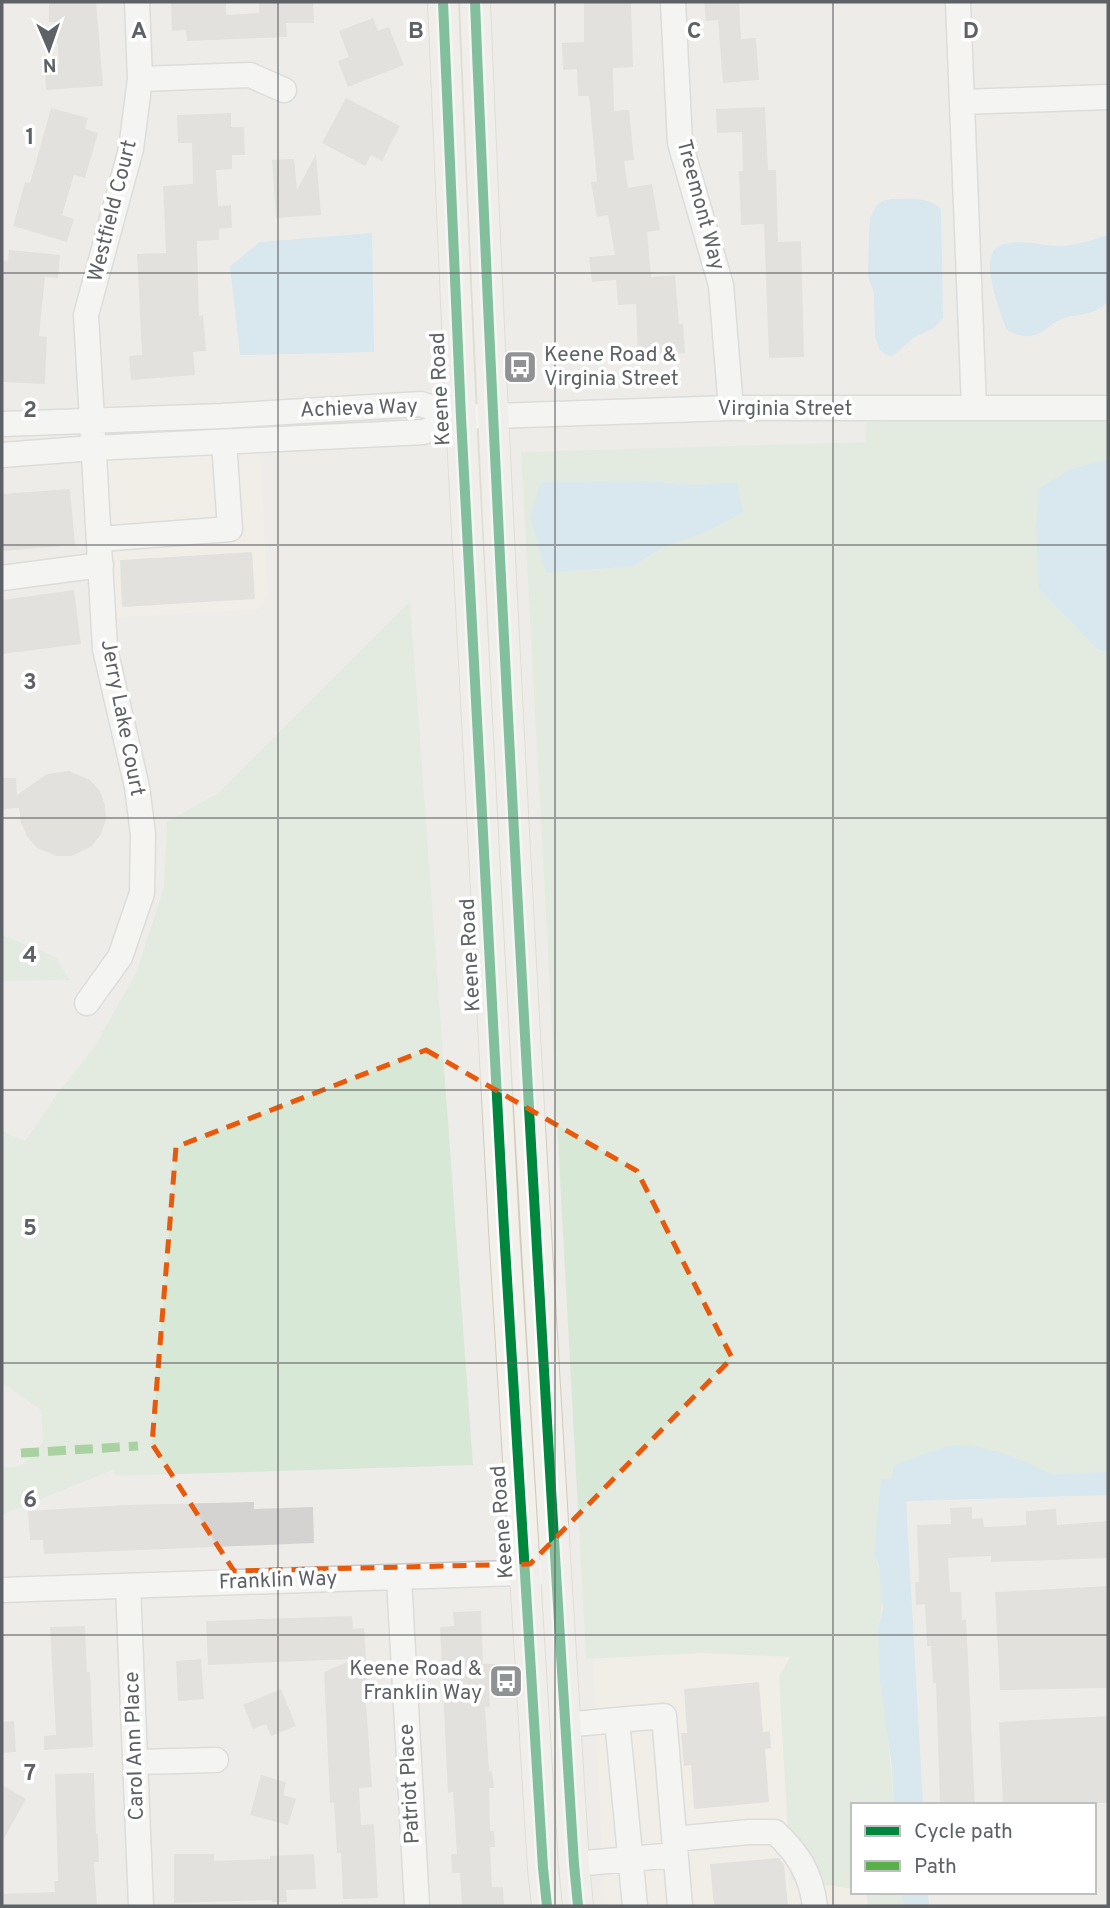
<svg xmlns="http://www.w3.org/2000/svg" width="1110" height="1908" font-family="Overpass,sans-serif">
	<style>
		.commercial { fill: #f5f0e4 }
		.green { fill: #d8e8d6; fill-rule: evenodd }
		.water { fill: #c1dff3 }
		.building { fill: #d4d3d1 }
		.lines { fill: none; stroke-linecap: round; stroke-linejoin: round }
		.minor-casing { stroke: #c8c8c8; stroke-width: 27 }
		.major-casing { stroke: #d3cab9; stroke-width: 32 }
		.minor { stroke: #fcfcfc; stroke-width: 24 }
		.major { stroke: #f2f0ea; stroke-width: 30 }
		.quiet { stroke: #59b04a; stroke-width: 9; stroke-dasharray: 18 9; stroke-linecap: butt }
		.cycleway-casing { stroke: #fff; stroke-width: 15 }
		.cycleway { stroke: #00873e; stroke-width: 10 }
		.marked { fill: none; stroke: #e8590c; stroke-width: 5; stroke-dasharray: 14 9; stroke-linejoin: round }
		.grid { fill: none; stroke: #5e6165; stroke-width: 2; stroke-opacity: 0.55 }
		.labels { text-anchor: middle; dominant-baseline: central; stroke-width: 7; stroke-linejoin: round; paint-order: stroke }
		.street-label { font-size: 21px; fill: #5e6165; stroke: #fff }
		.poi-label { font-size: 21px; fill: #5e6165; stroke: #fff; text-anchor: start }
		.grid-label { font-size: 23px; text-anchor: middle; font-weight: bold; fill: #5e6165; stroke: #fff; stroke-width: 7; stroke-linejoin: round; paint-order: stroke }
	</style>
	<rect width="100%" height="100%" fill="#edece9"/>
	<path class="commercial" d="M260,450L267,594L258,609L113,618L103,458Z
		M703,1653L790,1657L853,1892H866L868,1906H605L593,1659Z"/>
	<path class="green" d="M915,418H1108V459L1071,469L1039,488L1036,526L1039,589L1098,650L1108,652V1472L1052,1474L1010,1455L971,1445L947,1446L894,1465L874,1554C884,1577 884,1604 878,1628L894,1805H853V1889L792,1880L791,1886L779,1677L790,1657L703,1653L586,1659L521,452L866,442L865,423ZM645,481L696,485L743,513L706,532L662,548L633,566L541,482Z
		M410,601L473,1465L115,1476L113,1470L2,1515V1468L21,1466L43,1442L41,1410L2,1383V1131L25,1141L57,1094L94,1047L136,973L164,887L167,822L218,793Z
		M2,935L56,957L70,980L2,981Z
		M866,1892H902L904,1906H868Z"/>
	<path class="water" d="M891,199C907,199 929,196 941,209L943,318L934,328L913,338L893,356L886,355L880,350L875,337L874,293L868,277L869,231L870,218L877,205L883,201Z
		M372,233L374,352L240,355L230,266L260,242Z
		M1108,235V301C1096,315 1085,313 1068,317C1043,322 1042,348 1007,330C1001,314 976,254 1001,245C1019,238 1043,246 1061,246C1076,246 1094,239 1108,235Z
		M1108,459V652L1098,650L1039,589L1036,526L1039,488L1071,469Z
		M645,481L696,485L737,483L743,513L706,532L662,548L633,566L546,573L530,518L541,482Z
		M971,1445L1010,1455L1052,1474L1108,1472V1495L906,1501L923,1805H894L892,1767L880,1680L878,1628L883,1608L879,1566L874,1555L881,1479H891L894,1465L947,1446Z
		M902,1892H928L929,1906H904Z"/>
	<path class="building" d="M49,2H96L103,86L46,90L45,65L59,64L56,22H49Z
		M171,2H226V15L259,13V2H313L314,23H286L287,37L187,41L186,30L172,31Z
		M584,2H631L633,67L613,68L614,111L629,110L634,160L624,161L628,188L652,184L660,230L647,232L651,277L675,275L679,324H683L685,353L638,356L636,304L618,305L616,280L592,282L589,257L615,255L608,215L597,217L591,182L597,181L589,96H578L577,69L563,70L562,43L584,42Z
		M704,2H739L741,39L756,38L759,80L723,83L718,20L706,21Z
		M373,18L378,31L389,27L404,65L348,87L338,61L349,57L339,31Z
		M346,98L400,126L382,161L371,155L365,166L322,143Z
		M765,107L768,170H776L778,242L801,241L804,357L769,358L764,224L741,225L739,171H743L742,132L717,133L716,109Z
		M51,108L88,118L85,129L98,133L85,178L74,175L62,215L74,219L67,242L13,226L25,182L30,183Z
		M231,113V127H244L245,155H232V169L216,170L218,206L231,205L232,228L219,229V240L197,241L199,316L203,315L206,351L193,352L195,375L131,380L129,356L142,355L137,254L166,253L163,186L193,184L192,143H178L177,115Z
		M316,154L321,215L276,218L272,160L294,159L297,190Z
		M9,250L60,255L58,278L45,277L39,336L47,337L45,384L2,382V261H8Z
		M70,489L75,545L3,551L2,494Z
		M252,552L255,599L122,607L120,560Z
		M74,590L81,644L2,654V600Z
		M69,771L90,780L100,791L105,805L106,820L101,834L92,846L72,856H57L37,848L27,836L21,823L19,808L2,809V778H16L17,795L47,774Z
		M254,1502V1509L313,1507L314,1543L44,1554L43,1540H30L28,1511L125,1505Z
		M972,1507V1519L983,1518L984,1527L1026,1525V1511L1056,1509L1057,1525L1108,1521V1558L991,1562V1556L948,1558L950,1592H961L962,1620L966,1619L975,1805H940L936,1683H933L931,1646H927L925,1604L916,1605L915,1582H919L917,1525L951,1524L950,1508Z
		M1108,1586V1688L1000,1690L995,1592Z
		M481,1611L483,1664H500L501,1692L489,1693L490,1707H485L489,1771H492L494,1788H489L490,1831H494L495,1847H490L492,1887H503L504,1906L462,1905L460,1873H452L451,1854H457L453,1792L448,1793L440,1627L454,1626L453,1612Z
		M352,1616L353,1629L364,1628L368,1688H365L372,1787L359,1788L361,1825L374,1824L378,1898L343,1899L341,1853H337L334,1803H330L324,1672L354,1659L208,1665L206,1621Z
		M85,1626L87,1672H90L93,1747L44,1750V1736L56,1735L50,1627Z
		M201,1659L204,1699L178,1701L176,1661Z
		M759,1682L763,1732L770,1731L771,1748L765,1749L769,1802L694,1809L691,1765L684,1766L681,1733H687L684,1689Z
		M281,1689L296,1726L271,1736L266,1724L253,1729L243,1705Z
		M1108,1716V1803H1097V1805H1003L999,1722Z
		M14,1721L16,1752L2,1753V1722Z
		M94,1773L96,1834H98L99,1862H94L97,1906H2V1894L55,1892L54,1881H58L55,1774Z
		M261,1775L286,1782L283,1795L296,1799L288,1825L250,1815Z
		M2,1785L26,1799L2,1842Z
		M174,1854H214V1861L270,1859V1856L314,1854L316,1889L286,1890L287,1902H272V1900L174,1903Z
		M779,1858L784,1865L788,1906H714L710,1864Z"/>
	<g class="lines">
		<g class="minor-casing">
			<path id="minor" d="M673,2L680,143L721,285L731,408
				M958,2L974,408
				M140,79L250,75L284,90
				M962,102L1108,97
				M2,424L222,416L421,404L461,417L731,408H1108
				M2,455L93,448L424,432L461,417
				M100,539L230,529L224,442
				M2,578L101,565
				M87,1003L120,957L142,893L143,834L137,787L105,649L86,315L131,149L140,79L137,2
				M399,1578L417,1906
				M128,1586L141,1906
				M2,1590L544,1572
				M565,1725L617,1720
				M137,1762L216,1760
				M674,1839L749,1832H775C798,1853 811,1874 815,1906
				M574,1864L675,1855
				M635,1906L617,1720L664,1716L680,1906"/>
		</g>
		<g class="major-casing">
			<path id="major" d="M443,2L461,417L504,1230L543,1868L547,1906
				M475,2C500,623 535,1243 574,1864L578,1906"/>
		</g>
		<use href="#minor" class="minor"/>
		<use href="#major" class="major"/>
		<path class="quiet" d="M21,1453L138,1446"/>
		<g class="cycleway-casing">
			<path id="cycleway" d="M443,2L461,417L504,1230L543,1868L547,1906
				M475,2C500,623 535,1243 574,1864L578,1906"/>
		</g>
		<use href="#cycleway" class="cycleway"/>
	</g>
	<path d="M0 0H1110V1908H0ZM426,1050L637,1171L732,1358L530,1564L234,1571L152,1444L176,1147Z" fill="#edece9" fill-opacity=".55" fill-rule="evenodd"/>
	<path class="marked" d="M426,1050L637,1171L732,1358L530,1564L234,1571L152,1444L176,1147Z"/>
	<path class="grid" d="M278,2V1906M555,2V1906M833,2V1906M2,273H1108M2,545H1108M2,818H1108M2,1090H1108M2,1363H1108M2,1635H1108"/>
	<defs>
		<g id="bus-square" transform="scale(1.75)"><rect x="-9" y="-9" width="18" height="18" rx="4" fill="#909293" stroke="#fff"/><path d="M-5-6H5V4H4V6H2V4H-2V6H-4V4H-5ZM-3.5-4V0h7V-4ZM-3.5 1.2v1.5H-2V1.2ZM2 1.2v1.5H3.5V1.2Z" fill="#fff"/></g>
	</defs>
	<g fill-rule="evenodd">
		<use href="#bus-square" x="520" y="367"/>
		<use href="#bus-square" x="506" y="1681"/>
	</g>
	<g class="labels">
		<g class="street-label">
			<text transform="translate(700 205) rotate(75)">Treemont Way</text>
			<text transform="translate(113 211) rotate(-76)">Westfield Court</text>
			<text transform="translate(441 389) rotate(-93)">Keene Road</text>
			<text transform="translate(359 409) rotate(-2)">Achieva Way</text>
			<text x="785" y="409">Virginia Street</text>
			<text transform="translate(122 718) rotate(79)">Jerry Lake Court</text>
			<text transform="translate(471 955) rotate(-93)">Keene Road</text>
			<text transform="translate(503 1522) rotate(-94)">Keene Road</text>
			<text transform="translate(278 1581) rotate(-2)">Franklin Way</text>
			<text transform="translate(135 1746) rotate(-92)">Carol Ann Place</text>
			<text transform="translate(410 1784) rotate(-93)">Patriot Place</text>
		</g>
		<g class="poi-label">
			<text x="544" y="355">Keene Road &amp;<tspan x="544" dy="24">Virginia Street</tspan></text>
			<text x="482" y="1669" text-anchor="end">Keene Road &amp;<tspan x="482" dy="24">Franklin Way</tspan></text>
		</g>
	</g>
	<g class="grid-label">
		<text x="139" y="38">A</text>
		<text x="416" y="38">B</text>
		<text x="694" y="38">C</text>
		<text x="971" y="38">D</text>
		<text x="30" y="144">1</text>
		<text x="30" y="417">2</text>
		<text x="30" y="689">3</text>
		<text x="30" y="962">4</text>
		<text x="30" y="1235">5</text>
		<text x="30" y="1507">6</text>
		<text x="30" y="1780">7</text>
	</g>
	<rect width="1110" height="1908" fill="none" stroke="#5e6165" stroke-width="7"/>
	<rect x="851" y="1803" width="245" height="91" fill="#ffffff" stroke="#bfc0c1" stroke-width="2"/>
	<rect x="865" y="1826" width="35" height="10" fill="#00873e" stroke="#bfc0c1" stroke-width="2"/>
	<text x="914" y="1838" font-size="21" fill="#5e6165">Cycle path</text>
	<rect x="865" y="1861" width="35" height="10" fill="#59b04a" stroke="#bfc0c1" stroke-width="2"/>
	<text x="914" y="1873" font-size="21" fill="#5e6165">Path</text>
	<g transform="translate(49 49) rotate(178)" stroke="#ffffff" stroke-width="5" paint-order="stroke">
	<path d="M0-5L12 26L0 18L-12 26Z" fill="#5e6165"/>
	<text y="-10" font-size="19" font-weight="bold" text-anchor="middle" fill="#5e6165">N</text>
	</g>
</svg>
